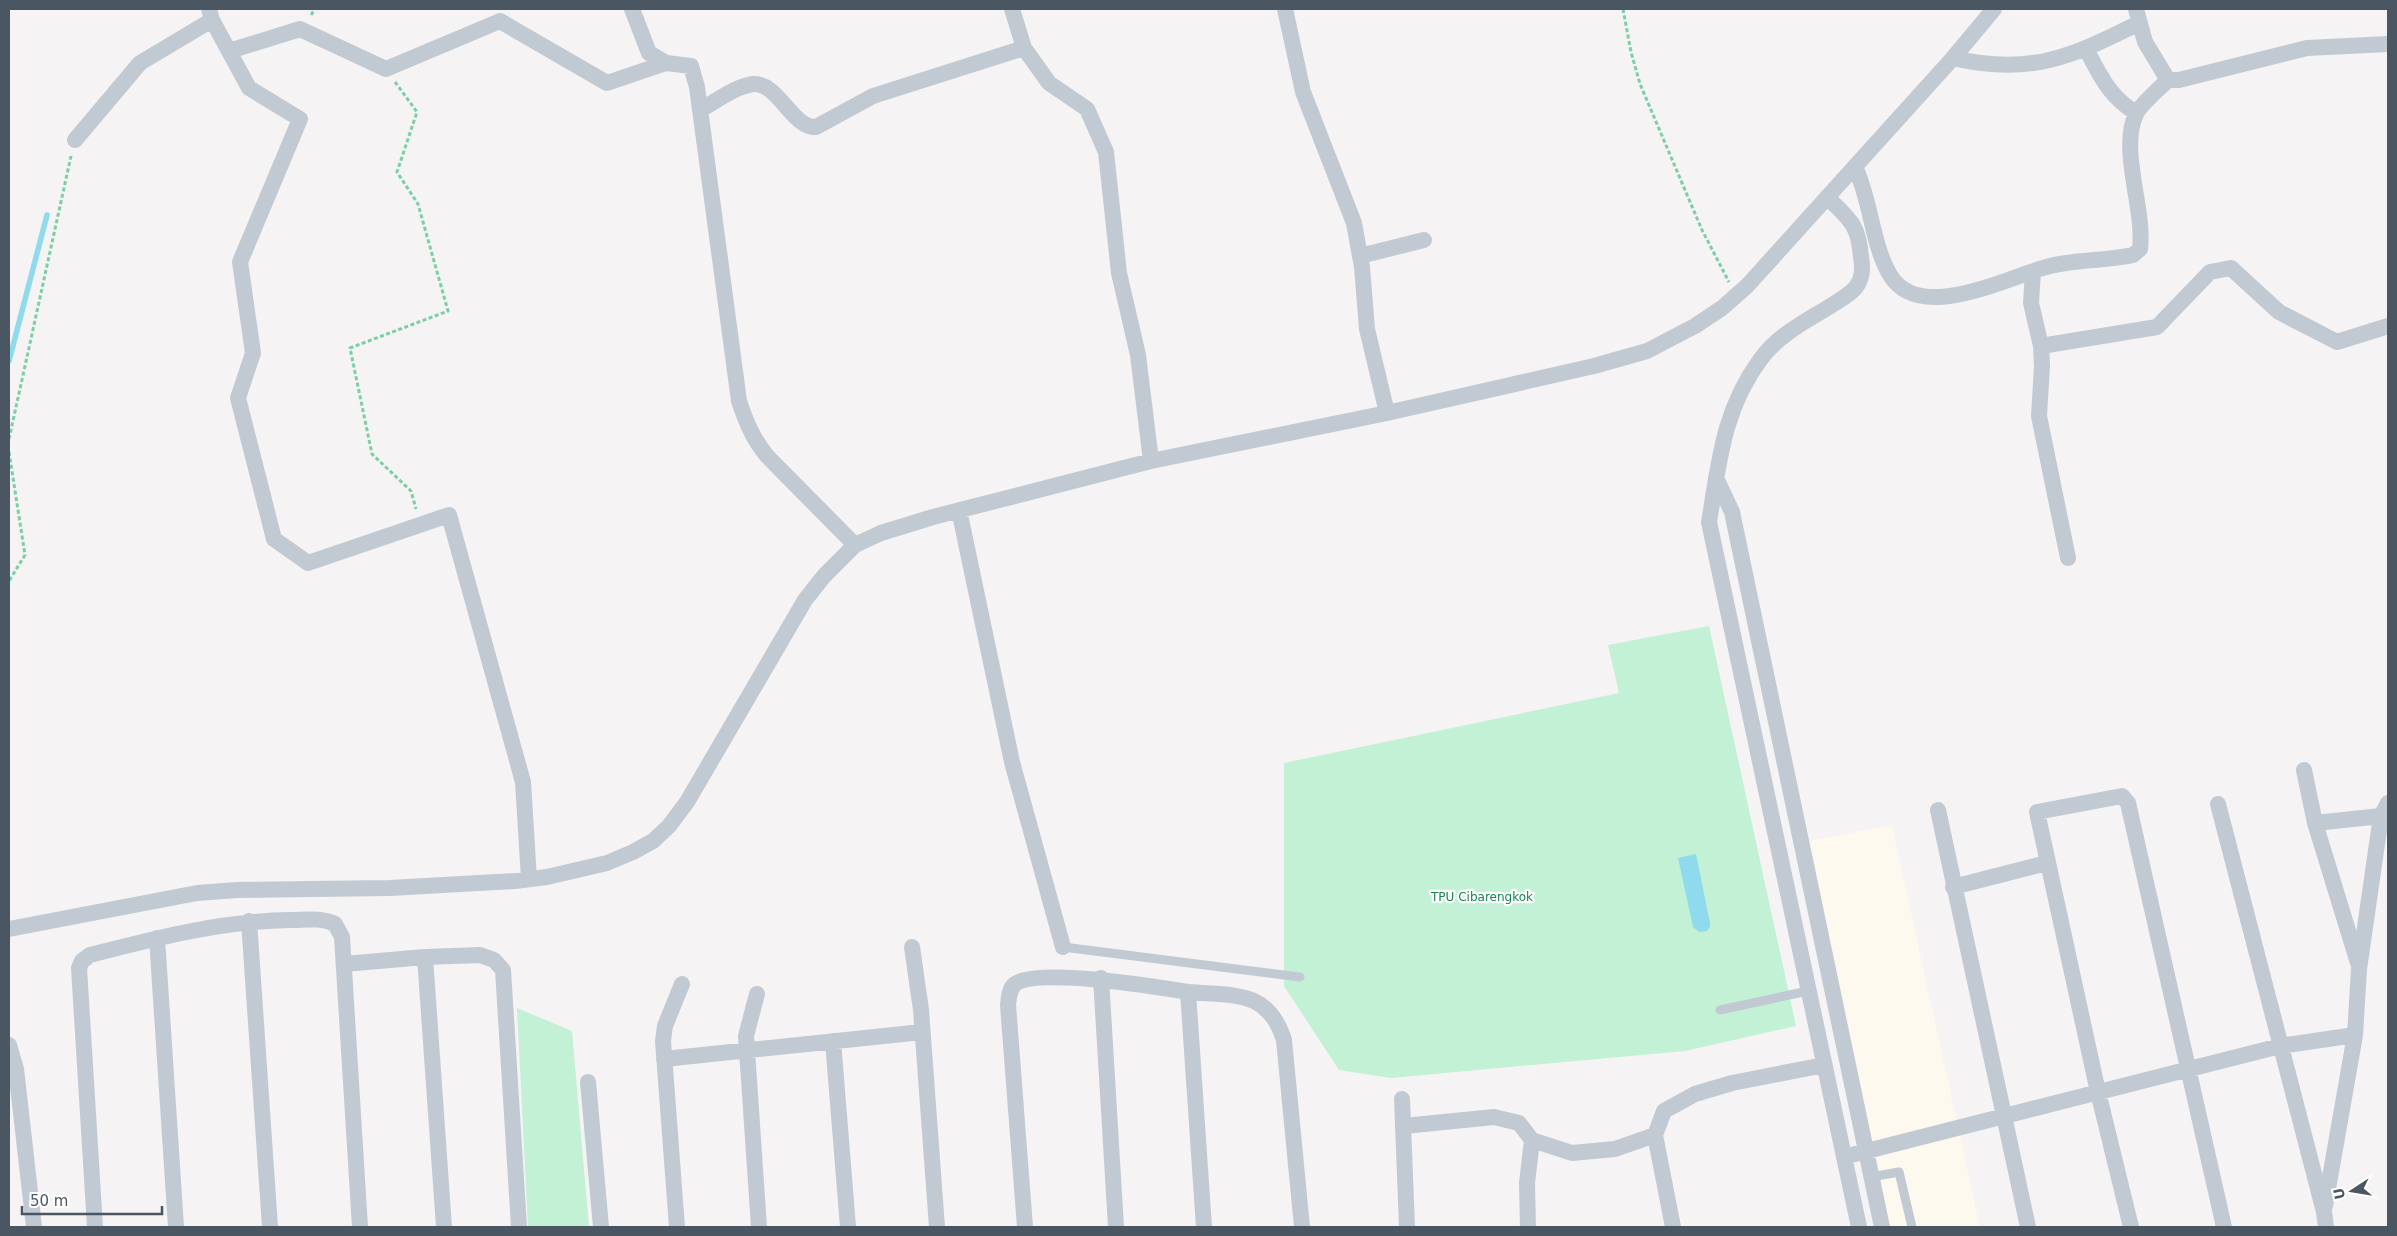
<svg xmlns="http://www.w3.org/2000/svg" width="2397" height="1236" font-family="'DejaVu Sans',sans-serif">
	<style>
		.commercial { fill: #fdf9ef }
		.green { fill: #c3f1d5 }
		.water { fill: #90daee }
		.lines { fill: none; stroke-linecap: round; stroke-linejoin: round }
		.stream { stroke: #90daee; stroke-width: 5.5 }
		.path { stroke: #7ad0a6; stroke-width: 3; stroke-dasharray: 4 2.5; stroke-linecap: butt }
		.lane { stroke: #c1cad2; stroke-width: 9 }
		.street { stroke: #c1cad2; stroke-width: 16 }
		.labels { text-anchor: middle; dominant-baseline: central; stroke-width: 4.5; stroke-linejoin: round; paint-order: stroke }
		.park-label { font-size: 12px; fill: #17864f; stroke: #fff }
	</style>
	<rect width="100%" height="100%" fill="#f5f3f3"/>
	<path class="commercial" d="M1892,825L1980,1227H1882L1793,844Z"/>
	<path class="green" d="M1709,626L1796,1026L1685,1051L1391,1078L1339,1070L1284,986V763L1619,693L1608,645Z
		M517,1008L572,1031L589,1227H528Z"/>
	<path class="water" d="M1696,854L1710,923V927L1707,931L1699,932L1693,927L1678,858Z"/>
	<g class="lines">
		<path class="stream" d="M9,361L47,215"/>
		<path class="path" d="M1623,9L1631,52L1640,84L1702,230L1729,282
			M311,15L315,9
			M395,82L417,112L397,172L418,204L448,311L350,348L372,454L411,491L416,509
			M9,439L71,156
			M9,452L25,555L9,581"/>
		<path class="lane" d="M1063,947L1300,977
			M1720,1010L1808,991
			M1871,1177L1899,1172L1912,1227"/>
		<path class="street" d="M209,9L212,20L249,88L300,119L240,262L253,353L238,398L274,539L308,563L449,515L523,782L529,879
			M632,9L649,53L666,63
			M1012,9L1024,48
			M1285,9L1303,92L1354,223L1362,267L1367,329L1387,413
			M2136,9L2145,42L2168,80H2179L2307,48L2388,44
			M2086,49C2101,77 2109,96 2136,113
			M229,51L300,29L386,69L500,21L607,83L666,63L691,66L697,87L739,401C746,422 753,439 767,456L855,545
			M1953,58C2030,76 2071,57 2139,23
			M700,110C715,102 736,86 753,84C778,82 792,128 816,127L873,96L1024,48L1049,83L1087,109L1106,152L1119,273L1138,355L1151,461
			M75,140L140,63L212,20
			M1855,167C1871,200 1872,245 1890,275C1920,325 2009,276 2050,266C2077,259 2106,261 2133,255L2140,249C2145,209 2119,150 2136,114C2141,104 2160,88 2168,80
			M1827,197C1850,220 1858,223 1861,257C1863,268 1863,278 1856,287C1850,295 1838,301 1829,307C1804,322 1777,336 1760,360C1723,410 1719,463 1709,522L1859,1227
			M1360,256L1424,240
			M2033,272L2031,303L2041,346L2042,366L2039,416L2068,558
			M2041,346L2157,327L2210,272L2231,268L2279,312L2337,342L2388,326
			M1716,478L1732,512L1882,1227
			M959,510L1012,762L1063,947
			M2304,770L2315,823L2358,963
			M2218,804L2324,1212L2326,1227
			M1938,810L2028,1227
			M2315,823L2381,816
			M1953,887L2047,863
			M249,921L270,1227
			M9,929L197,893L237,890L390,888L515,881L547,877L607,863L633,852L653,841L669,826L687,802L805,600L824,576L855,545L881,533L933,517L1151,461L1387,413L1594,366L1647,351L1695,326L1722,308L1747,286L1953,58L1994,9
			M157,938L176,1227
			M912,947L921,1010L937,1227
			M425,957L444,1227
			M344,964L425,957L480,955L494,960L503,970L519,1227
			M1101,978L1116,1227
			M757,994L746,1036L759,1227
			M833,1041L848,1227
			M9,1045L16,1069L34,1227
			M664,1059L922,1032
			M588,1082L601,1227
			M1402,1099L1407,1227
			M1404,1126L1494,1117L1519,1123L1532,1140L1527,1183L1528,1227
			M1655,1135L1664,1111L1695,1094L1732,1083L1824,1065
			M1532,1140L1572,1153L1615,1149L1655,1135L1673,1227
			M1855,1154L2280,1046L2355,1035
			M2325,1206L2355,1035L2359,969L2381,816L2388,803
			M95,1227L79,968L82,961L90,955C156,938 222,921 290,920C305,920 321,917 335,924L342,937L360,1227
			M677,1227L663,1041L665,1026L682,984
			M1025,1227L1008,1005C1009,997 1009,989 1015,984C1036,967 1158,987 1188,992
			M1204,1227L1188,992C1233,996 1268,989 1284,1040L1302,1227
			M2131,1227L2098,1092L2037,812L2122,796L2128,803L2224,1227"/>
	</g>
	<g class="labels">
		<g class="park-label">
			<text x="1482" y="897">TPU Cibarengkok</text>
		</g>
	</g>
	<rect width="2397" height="1236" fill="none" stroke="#4a5661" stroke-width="20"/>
	<g transform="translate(2352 1191) rotate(258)" stroke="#ffffff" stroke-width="4" paint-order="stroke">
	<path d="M0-4L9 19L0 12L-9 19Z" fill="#4a5661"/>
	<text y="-8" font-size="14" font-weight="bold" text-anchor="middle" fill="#4a5661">U</text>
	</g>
	<path d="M22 1206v8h140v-8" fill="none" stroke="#4a5661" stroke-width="2.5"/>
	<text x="30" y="1206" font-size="15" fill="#4a5661" stroke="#ffffff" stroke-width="4" paint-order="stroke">50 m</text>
</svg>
